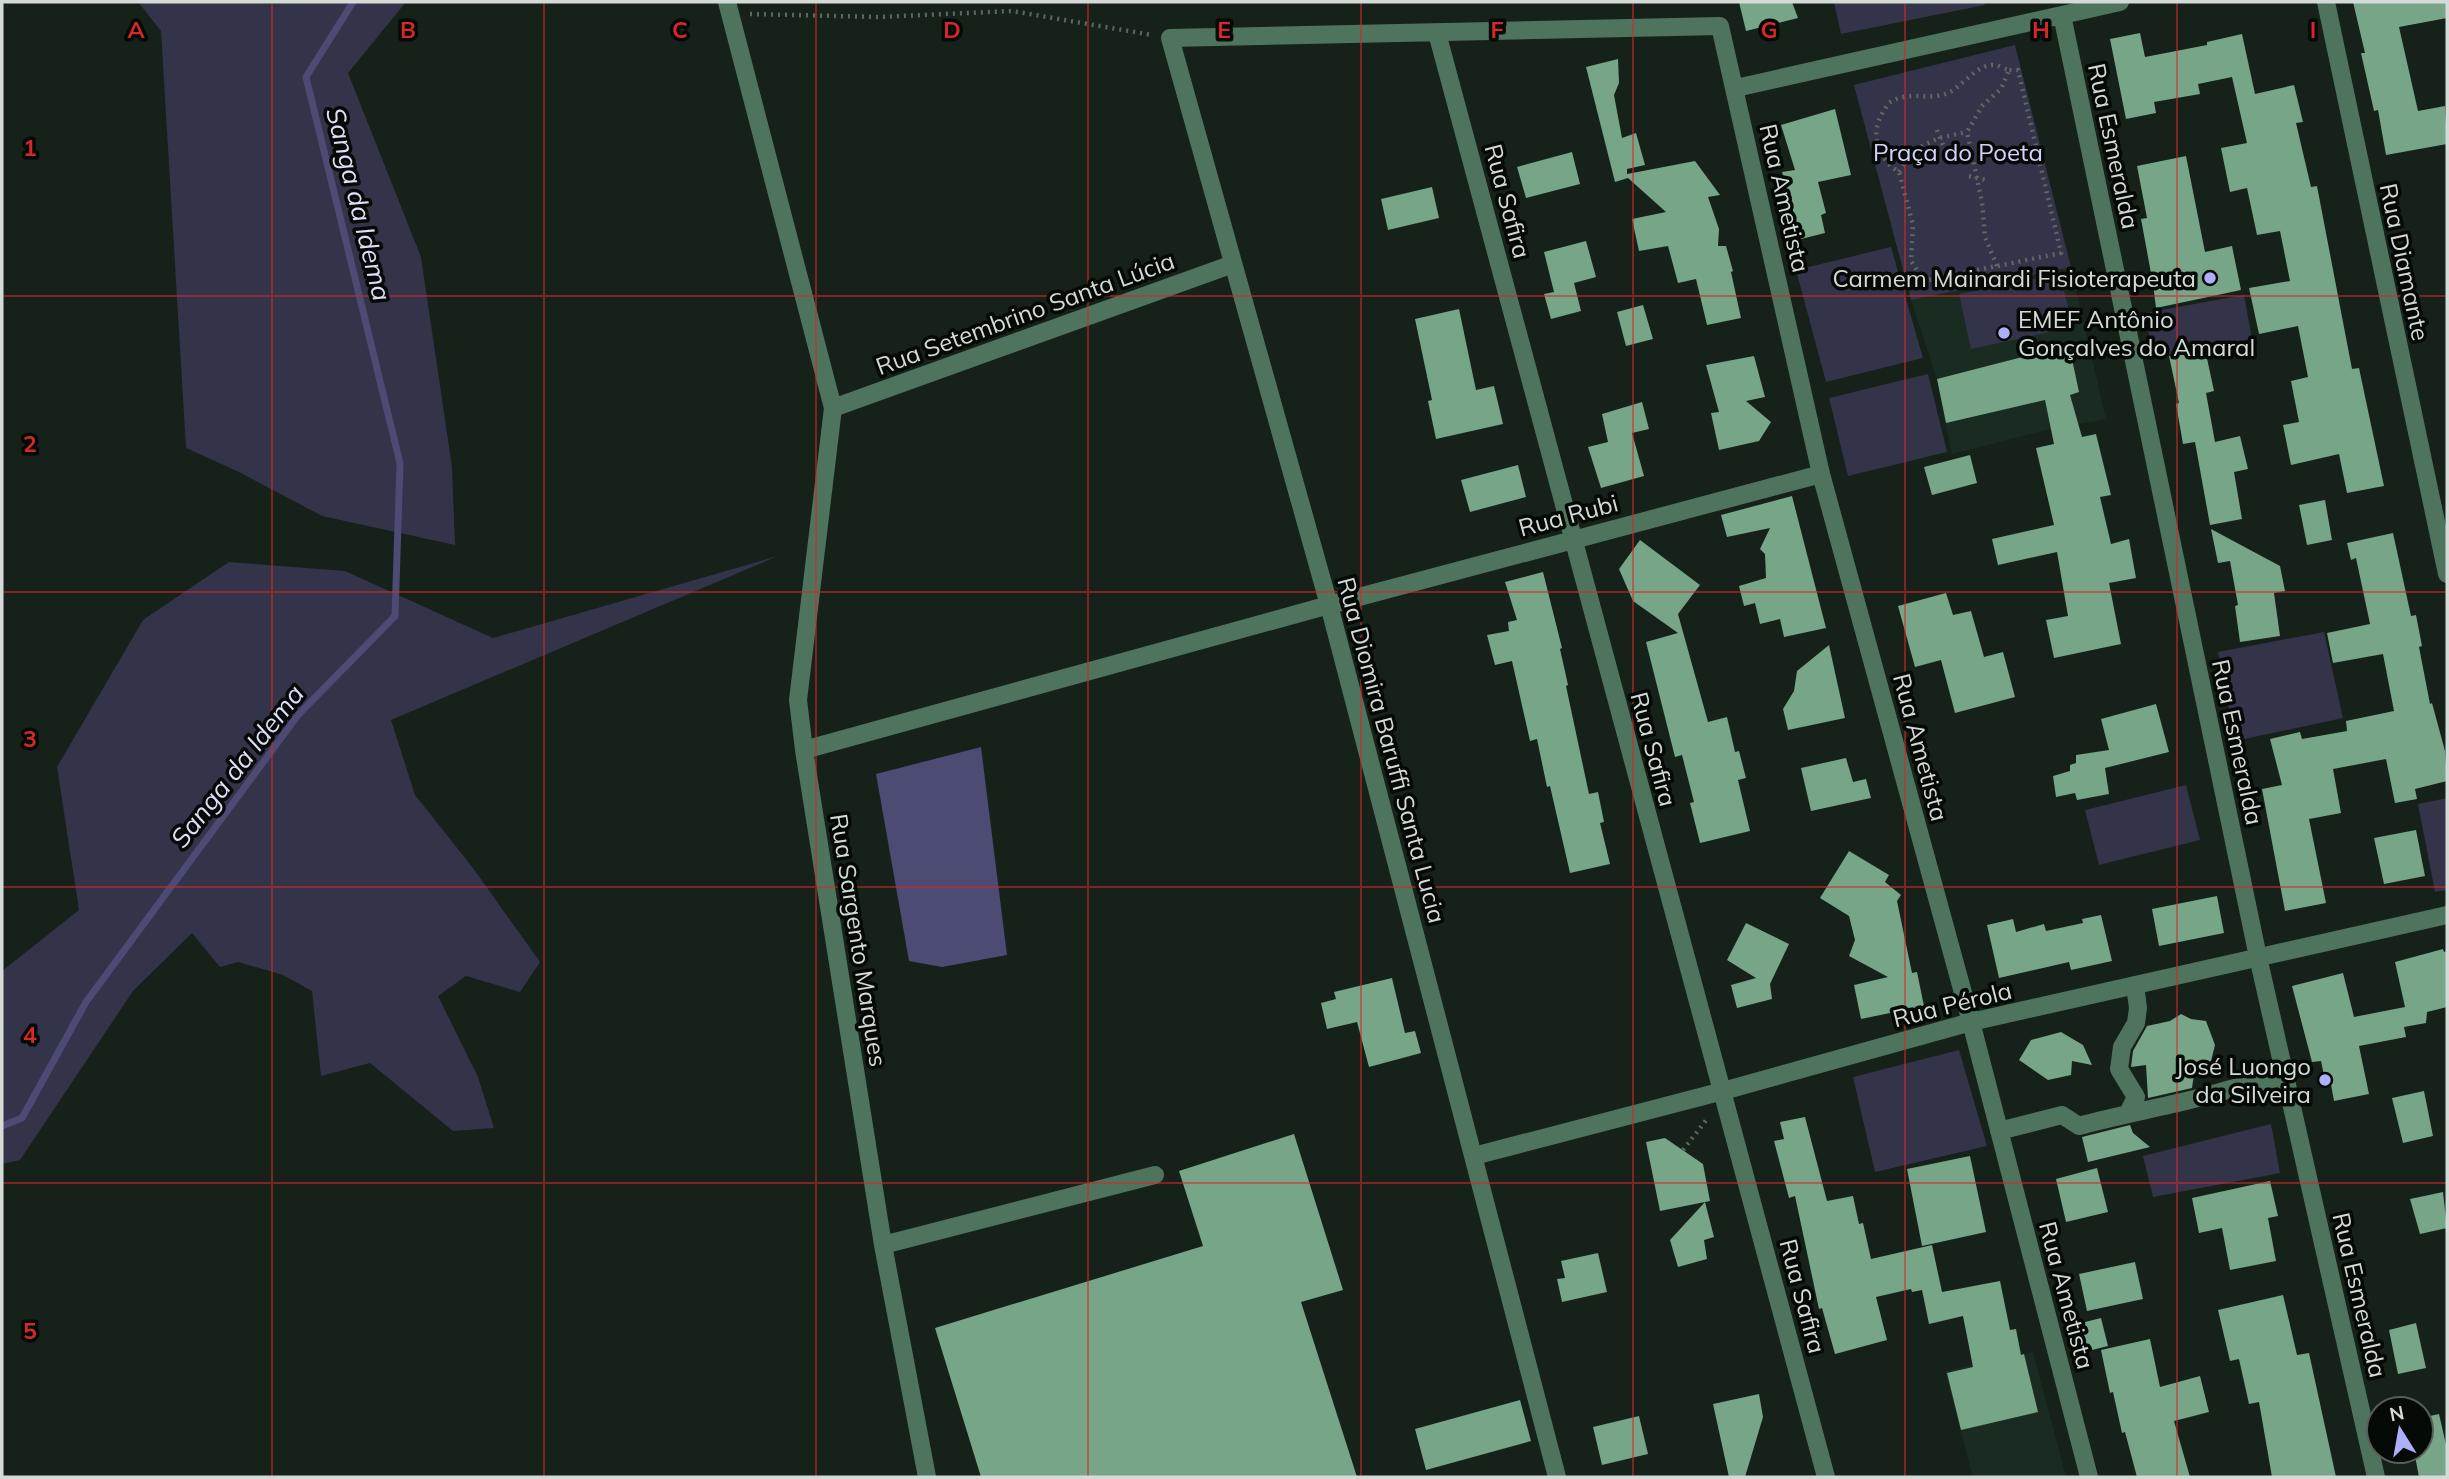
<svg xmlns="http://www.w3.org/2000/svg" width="2449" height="1479" font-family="Mulish,sans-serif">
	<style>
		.built { fill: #1a2c21 }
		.green { fill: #33334a }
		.water { fill: #4b4b74 }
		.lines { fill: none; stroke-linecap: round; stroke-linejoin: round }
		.stream { stroke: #4b4b74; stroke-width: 7 }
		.building { fill: #76a587 }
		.path { stroke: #5e6862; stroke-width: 4.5; stroke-dasharray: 2 5; stroke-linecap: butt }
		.minor { stroke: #4e745d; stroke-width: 18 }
		.grid { fill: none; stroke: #d62828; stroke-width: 2; stroke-opacity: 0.55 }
		.poi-dot { fill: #adaffb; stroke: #050a07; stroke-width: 2.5 }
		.labels { text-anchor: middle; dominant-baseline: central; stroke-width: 7; stroke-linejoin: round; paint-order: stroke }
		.street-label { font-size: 24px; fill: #d4dbd6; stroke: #050a07 }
		.park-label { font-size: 24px; fill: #d1d3fd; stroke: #050a07 }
		.poi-label { font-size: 24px; fill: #d4dbd6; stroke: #050a07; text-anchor: end }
		.water-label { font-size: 26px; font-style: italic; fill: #dcdefa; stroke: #050a07 }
		.grid-label { font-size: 23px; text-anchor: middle; font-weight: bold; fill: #d62828; stroke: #050a07; stroke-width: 7; stroke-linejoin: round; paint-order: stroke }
	</style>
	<rect width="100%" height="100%" fill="#16211a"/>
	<path class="built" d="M2071,267L2106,419L2051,429L1952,454L1937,379L1911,300Z
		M2033,1352L2066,1477H1973L1945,1371Z"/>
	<path class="green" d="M138,2H406L348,73L421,257L452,467L455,545L322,516L237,471L186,448L161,31Z
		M1834,2H1984L1985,5L1841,34Z
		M2015,45L2071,267L1911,300L1854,85Z
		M1891,247L1923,358L1826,382L1796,270Z
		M2060,274L2073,327L1971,349L1959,294Z
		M2244,295L2252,339L2153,357L2145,313Z
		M1928,374L1947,452L1848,476L1829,398Z
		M778,556L391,720L415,795L473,868L540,962L520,992L466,976L438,996L478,1077L494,1128L453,1131L370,1063L321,1076L312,991L283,975L238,962L220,967L192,933L133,991L20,1160L2,1164V971L79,910L57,767L143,620L229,562L345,571L493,638Z
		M2324,632L2343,718L2235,741L2218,652Z
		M2186,785L2200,840L2099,865L2085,810Z
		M2447,798V890L2435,892L2418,804Z
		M1959,1050L1987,1146L1875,1172L1853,1077Z
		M2271,1124L2280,1173L2153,1197L2143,1156Z"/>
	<path class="water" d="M981,747L1007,955L942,967L909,961L876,774Z"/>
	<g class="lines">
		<path class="stream" d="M2,1126L22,1118L86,1002L298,715L395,616L400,463L306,77L353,2"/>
	</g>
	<path class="building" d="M1739,2H1792L1798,18L1746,31Z
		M2353,2H2447V18L2399,27L2418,111L2445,106L2447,144L2386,155L2378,110L2374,111L2361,53H2365Z
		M2140,33L2145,57L2207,45V42L2242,34L2255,94L2294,85L2303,122L2296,123L2311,187L2317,186L2352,369L2359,368L2384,486L2347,493L2339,454L2291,465L2283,425L2299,422L2291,381L2308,377L2298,326L2259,334L2249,288L2290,281L2280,231L2257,235L2247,188L2230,192L2221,148L2247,143L2232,77L2198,84L2200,94L2154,102L2156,113L2126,119L2110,39Z
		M1618,59L1619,83L1614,95L1622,138L1636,133L1645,165L1627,169V174L1695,161L1720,195L1708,197L1719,229L1718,246H1726L1733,271L1731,272L1741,318L1707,325L1696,279L1678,283L1668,246L1639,251L1632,219L1666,212L1628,178L1615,182L1586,67Z
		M1835,109L1851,175L1818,182L1826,213L1821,215L1825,233L1801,239L1782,172L1795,170L1781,125Z
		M1572,152L1580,184L1526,198L1517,167Z
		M2186,156L2205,252L2232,246L2241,290L2156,308L2153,284L2141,219L2147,218L2137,166Z
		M1432,187L1439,218L1388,230L1381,199Z
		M1586,241L1596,277L1574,283L1581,311L1551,319L1544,294L1554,292L1544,252Z
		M1643,305L1653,339L1626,346L1617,312Z
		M1459,309L1476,390L1494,386L1503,424L1436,439L1428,401L1432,400L1415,319Z
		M2069,345L2079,392L2070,395L2082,437L2096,434L2111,495L2100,497L2111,544L2129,539L2136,578L2109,583L2121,644L2054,658L2046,620L2068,616L2057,552L1998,565L1992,539L2054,525L2036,448L2054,444L2045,400L1946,423L1937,379Z
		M2205,349L2214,391L2206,393L2215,442L2240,436L2248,469L2234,472L2242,519L2210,525L2195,442L2183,444L2176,404L2179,403L2169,356Z
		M1754,356L1765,397L1746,401L1771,422L1759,441L1719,450L1711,413L1719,412L1706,365Z
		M1642,402L1649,429L1632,433L1644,476L1601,488L1588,447L1608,442L1602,414Z
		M1970,455L1977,483L1932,495L1924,467Z
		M1518,465L1526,497L1470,512L1461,480Z
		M1792,496L1826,628L1784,637L1780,619L1760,624L1755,603L1744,606L1739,586L1766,578L1765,554L1760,549L1770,528L1727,537L1721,515Z
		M2325,500L2332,540L2307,545L2299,505Z
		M2211,529L2280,566L2285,591L2274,593L2280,636L2240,642L2235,606L2238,605L2230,561L2218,563Z
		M2393,533L2411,616L2416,615L2422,646L2419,647L2430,704L2432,703L2445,751L2447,781L2415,789L2417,799L2395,803L2386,759L2333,769L2341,813L2309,819L2326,903L2285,911L2262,789L2282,785L2270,739L2300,732L2302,739L2347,731L2346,721L2394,711L2383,654L2333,663L2327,633L2370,624L2356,558L2351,560L2347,543Z
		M1640,540L1700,585L1678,614L1708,722L1727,717L1735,752L1739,751L1746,778L1738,780L1750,831L1700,843L1690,803L1694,802L1682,755L1675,757L1646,642L1678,633L1633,601L1619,569Z
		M1543,572L1562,648L1560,649L1568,685L1566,686L1589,794L1598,792L1604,822L1600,823L1610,864L1570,873L1550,786L1547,787L1537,739L1530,741L1512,661L1495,665L1487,635L1509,631L1508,622L1517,620L1505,582Z
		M1946,593L1953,615L1971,611L1984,657L2003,652L2015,697L1955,713L1941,660L1915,667L1898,606Z
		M1829,645L1845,718L1788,730L1783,709L1794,691L1797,671Z
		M2156,704L2169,752L2105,768L2109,794L2077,800L2075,793L2056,797L2053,776L2070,771V765L2076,763V755L2109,750L2101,719Z
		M1846,758L1853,782L1866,779L1871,798L1811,811L1801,768Z
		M2416,830L2425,876L2384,884L2374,838Z
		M1849,851L1889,875L1885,882L1901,895L1897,901L1912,973L1917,972L1924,1006L1861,1019L1854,985L1888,977L1849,956L1855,940L1849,916L1820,898Z
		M2217,896L2224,933L2159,946L2152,909Z
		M2101,915L2112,961L2071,970L2069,962L1999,978L1987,925L2013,919L2016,932L2044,924L2046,931L2083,923L2082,919Z
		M1746,923L1789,944L1770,984L1772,999L1737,1008L1731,985L1756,978L1727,960Z
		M2443,949L2444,952L2447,951V1007L2427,1012L2426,1023L2404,1027L2406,1037L2359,1046L2369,1094L2334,1101L2330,1079L2325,1080L2321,1061L2312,1062L2292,986L2343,973L2354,1017L2405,1007L2395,962Z
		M1392,978L1405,1033L1415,1031L1421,1053L1369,1067L1357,1022L1327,1029L1321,1003L1336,999L1334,992Z
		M2181,1014L2191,1019L2206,1021L2215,1045L2211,1061L2194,1074L2192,1088L2148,1098L2146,1065L2131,1067L2133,1051L2147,1026L2170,1021Z
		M2061,1032L2083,1045L2092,1065L2072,1061L2071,1075L2048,1080L2019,1060L2031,1040Z
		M2424,1091L2433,1136L2403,1143L2392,1098Z
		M1805,1117L1827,1201L1853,1196L1859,1224L1863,1223L1871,1259L1932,1245L1942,1292L2000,1281L2010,1330L2016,1329L2021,1355L2024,1354L2038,1412L1961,1430L1947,1373L1973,1367L1963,1316L1929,1324L1922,1290L1912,1292L1911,1289L1876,1297L1887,1340L1835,1354L1822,1308L1819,1309L1795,1196L1789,1198L1774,1141L1784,1139L1780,1122Z
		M2130,1125L2133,1133L2150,1147L2088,1162L2082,1137Z
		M1294,1134L1343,1290L1301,1302L1357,1477H981L935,1328L1203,1246L1179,1171Z
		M1665,1138L1703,1164L1710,1201L1705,1202L1714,1237L1704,1240L1707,1259L1678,1267L1670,1240L1705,1202L1660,1211L1646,1142Z
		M1970,1156L1986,1232L1922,1246L1907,1169Z
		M2097,1168L2108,1212L2066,1222L2056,1179Z
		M2270,1181L2278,1216L2268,1218L2276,1261L2230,1270L2222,1228L2199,1233L2192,1198Z
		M2443,1192L2447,1228L2420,1234L2410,1199Z
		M1598,1253L1607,1292L1562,1302L1557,1279L1565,1278L1561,1261Z
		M2135,1262L2143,1299L2087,1311L2079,1274Z
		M2283,1295L2297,1355L2309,1353L2336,1477H2272L2259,1402L2249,1404L2239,1359L2230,1361L2218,1310Z
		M2101,1318L2108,1346L2088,1351L2081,1323Z
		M2416,1323L2426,1368L2398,1374L2389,1330Z
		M2150,1339L2160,1387L2200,1376L2209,1412L2174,1421L2190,1477H2137L2125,1432L2122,1433L2113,1392L2110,1393L2101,1350Z
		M1759,1394L1763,1417L1745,1477H1729L1713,1404Z
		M1520,1400L1531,1441L1426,1470L1415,1429Z
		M2439,1414L2447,1449V1477H2419L2414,1451H2421V1418Z
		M1639,1416L1648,1454L1602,1465L1593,1427Z"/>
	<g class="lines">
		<path class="path" d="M750,14L878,17L1012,11L1152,35
			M1937,130L1943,145
			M1899,172L1912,151L1939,138L1967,132
			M1969,176L1986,180
			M1997,266L1985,237L1982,202L1967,132L1982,106L2001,89L2009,70C2005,69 1998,65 1994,65C1973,65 1961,91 1942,95C1925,99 1906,91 1889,103C1887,105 1884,111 1883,112C1869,134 1878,159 1899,172L1913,225L1911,261L1924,281L2061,253L2018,70H2009
			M1683,1150L1707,1119"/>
		<path class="minor" d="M727,2L833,408L798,700L804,750L883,1245L927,1477
			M2326,2L2447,574
			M2062,15L2258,957L2376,1477
			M1437,33L1826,1477
			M1736,88L2120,2
			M833,408L1233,264
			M804,750L1329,605L1821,474
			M2128,1113L2136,1097L2119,1069L2122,1047L2136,1023L2138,1008L2135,985
			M1999,1131L2062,1115L2079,1126C2116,1116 2153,1109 2190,1100C2222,1092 2252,1082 2285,1077
			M1474,1156L1723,1091L1971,1022L2447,915
			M883,1245L1155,1175
			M1557,1477L1329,605L1170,38L1720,26L1821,474L1971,1022L2089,1477"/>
	</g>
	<path class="grid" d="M272,2V1477M544,2V1477M816,2V1477M1088,2V1477M1361,2V1477M1633,2V1477M1905,2V1477M2177,2V1477M2,296H2447M2,592H2447M2,887H2447M2,1183H2447"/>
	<g class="poi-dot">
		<circle cx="2210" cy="278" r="7"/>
		<circle cx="2004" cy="333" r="7"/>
		<circle cx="2325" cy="1080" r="7"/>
	</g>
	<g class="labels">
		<g class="street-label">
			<text transform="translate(2114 146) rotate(78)">Rua Esmeralda</text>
			<text transform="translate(1785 198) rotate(77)">Rua Ametista</text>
			<text transform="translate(1508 201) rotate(75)">Rua Safira</text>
			<text transform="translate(2405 262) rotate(78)">Rua Diamante</text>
			<text transform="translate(1025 313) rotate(-20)">Rua Setembrino Santa Lúcia</text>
			<text transform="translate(1568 515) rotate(-15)">Rua Rubi</text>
			<text transform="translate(2238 742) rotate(78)">Rua Esmeralda</text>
			<text transform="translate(1921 747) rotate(75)">Rua Ametista</text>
			<text transform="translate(1654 749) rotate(75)">Rua Safira</text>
			<text transform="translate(1392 750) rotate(75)">Rua Diomira Baruffi Santa Lucia</text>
			<text transform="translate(859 940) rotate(81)">Rua Sargento Marques</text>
			<text transform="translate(1952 1004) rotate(-14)">Rua Pérola</text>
			<text transform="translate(2067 1295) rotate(75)">Rua Ametista</text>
			<text transform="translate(2360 1295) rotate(77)">Rua Esmeralda</text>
			<text transform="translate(1803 1296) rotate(75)">Rua Safira</text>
		</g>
		<g class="park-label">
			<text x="1958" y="152">Praça do Poeta</text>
		</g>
		<g class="poi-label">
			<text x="2196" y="278">Carmem Mainardi Fisioterapeuta</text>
			<text x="2018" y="319" text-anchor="start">EMEF Antônio<tspan x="2018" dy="28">Gonçalves do Amaral</tspan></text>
			<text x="2311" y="1066">José Luongo<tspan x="2311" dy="28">da Silveira</tspan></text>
		</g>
		<g class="water-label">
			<text transform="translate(359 204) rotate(76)">Sanga da Idema</text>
			<text transform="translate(237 766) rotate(-52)">Sanga da Idema</text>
		</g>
	</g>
	<g class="grid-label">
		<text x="136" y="38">A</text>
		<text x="408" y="38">B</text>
		<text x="680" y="38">C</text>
		<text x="952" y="38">D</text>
		<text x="1224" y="38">E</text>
		<text x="1497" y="38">F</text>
		<text x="1769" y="38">G</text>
		<text x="2041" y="38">H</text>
		<text x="2313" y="38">I</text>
		<text x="30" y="156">1</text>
		<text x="30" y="452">2</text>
		<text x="30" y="747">3</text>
		<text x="30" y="1043">4</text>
		<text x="30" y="1339">5</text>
	</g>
	<rect width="2449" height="1479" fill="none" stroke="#d4dbd6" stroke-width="7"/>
	<g transform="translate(2400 1430) rotate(349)"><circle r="33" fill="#050a07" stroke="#585e5a" stroke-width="2"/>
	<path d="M0-5L12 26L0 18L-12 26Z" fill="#adaffb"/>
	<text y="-10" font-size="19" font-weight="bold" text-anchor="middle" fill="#d4dbd6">N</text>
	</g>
</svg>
